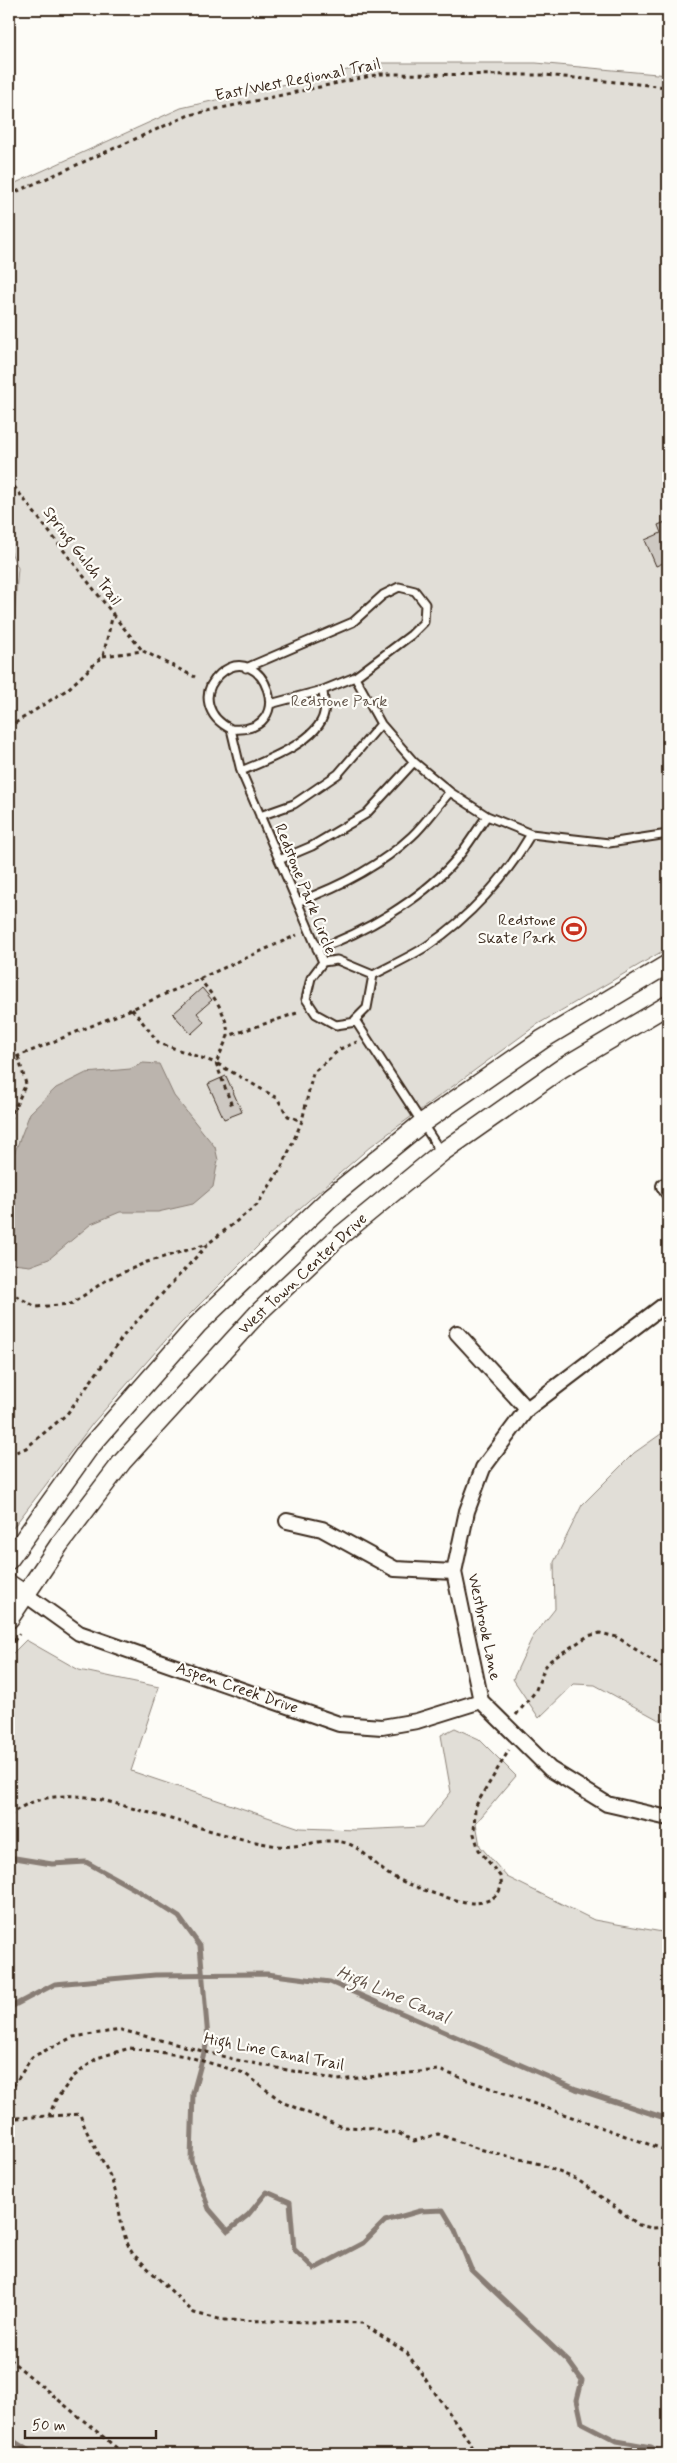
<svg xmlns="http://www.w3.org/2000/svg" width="677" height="2463" font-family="Mynerve,sans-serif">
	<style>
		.green { fill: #e1ded7; stroke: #8e847a }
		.water { fill: #bbb4ad; stroke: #887d74 }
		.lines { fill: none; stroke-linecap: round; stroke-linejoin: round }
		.stream { stroke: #887d74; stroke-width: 5 }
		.building { fill: #cdc8c2; stroke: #3b2a1e }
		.service-casing { stroke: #3b2a1e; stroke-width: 11 }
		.minor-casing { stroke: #3b2a1e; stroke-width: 18 }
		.tertiary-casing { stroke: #3b2a1e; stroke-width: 21 }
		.path { stroke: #3b2a1e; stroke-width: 3; stroke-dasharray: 4 4; stroke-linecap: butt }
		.service { stroke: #fdfcf7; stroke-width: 7 }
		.minor { stroke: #fdfcf7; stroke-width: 14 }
		.tertiary { stroke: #fdfcf7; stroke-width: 18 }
		.labels { text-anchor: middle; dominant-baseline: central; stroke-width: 4.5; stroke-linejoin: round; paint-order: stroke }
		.street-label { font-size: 16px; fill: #3b2a1e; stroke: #fdfcf7 }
		.park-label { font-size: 16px; fill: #64574c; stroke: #fdfcf7 }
		.poi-label { font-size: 16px; fill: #3b2a1e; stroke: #fdfcf7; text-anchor: end }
		.water-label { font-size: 18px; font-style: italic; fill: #615349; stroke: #fdfcf7 }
	</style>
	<rect width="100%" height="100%" fill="#fdfcf7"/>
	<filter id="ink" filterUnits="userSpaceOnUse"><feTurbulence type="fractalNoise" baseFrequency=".02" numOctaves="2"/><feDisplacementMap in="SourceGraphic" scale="10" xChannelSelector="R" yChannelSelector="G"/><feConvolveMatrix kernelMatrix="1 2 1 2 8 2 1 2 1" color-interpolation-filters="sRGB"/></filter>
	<g filter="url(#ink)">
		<path class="green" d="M378,63H536L668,75V948L538,1024L371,1146L268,1236L179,1325L93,1423L12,1529L9,1531V645L12,641L18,568L9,548V186L181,108Z
			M668,1429V1720H659L595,1685L574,1684L539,1718L513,1679L532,1638L555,1609L554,1562L582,1505L634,1453Z
			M26,1640L79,1670L159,1687L131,1771L300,1828L356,1830L423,1827L451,1792L441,1735L455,1728L479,1739L516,1776L476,1823L480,1846L507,1877L594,1920L668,1933V2454H9V1657Z"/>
		<path class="water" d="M143,1063L159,1064L174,1096L215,1147L218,1160L213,1187L193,1204L158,1212H120L91,1224L49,1259L30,1266L13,1264L9,1261V1167L30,1113L56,1088L86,1073L130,1069Z"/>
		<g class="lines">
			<path class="stream" d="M9,1857L52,1864L86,1862L140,1892L179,1917L200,1946L208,2038L193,2093L191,2160L209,2209L228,2231L248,2215L267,2192L290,2202L294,2249L314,2269L363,2243L385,2221L420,2211L443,2210L455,2230L471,2269L569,2362L582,2380L577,2400L582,2423L617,2441L651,2447L663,2454
				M9,2008L55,1984L155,1975L267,1974L330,1982L576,2089L668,2119
				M9,2438L34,2454"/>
		</g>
		<path class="building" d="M668,521V561L656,566L645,540L661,533L658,525Z
			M202,988L212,1000L197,1013L204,1022L191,1034L173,1014Z
			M226,1076L242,1112L224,1119L208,1084Z"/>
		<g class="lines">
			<g class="service-casing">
				<path id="service" d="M246,668L353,622L383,595L399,587L415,591L425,604L424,622L411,635L355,677L381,724L414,762L450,792L487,816L531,834L609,843L668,834
					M270,704L323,690L355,677
					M231,729C301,735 262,637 220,674C199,693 208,718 231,729L241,771L323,962L311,978L306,999L316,1014L336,1025L356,1022
					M241,771C265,761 319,741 324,713C326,706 323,697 323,690
					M260,816L294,804L338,774L381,724
					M279,860L312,846L366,814L414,762
					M297,902C339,887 380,866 412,836C426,823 437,806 450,792
					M317,949C364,933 420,900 453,863C466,849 476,831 487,816
					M323,962L337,960L373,975
					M441,1152L355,1020L367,1008L373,975C390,966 410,957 427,946C469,918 506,877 531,834"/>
			</g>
			<g class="minor-casing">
				<path id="minor" d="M664,1186L668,1192
					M668,1302L527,1409L483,1468L467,1511L454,1572L481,1701L550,1769L607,1804L668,1818
					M457,1333L527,1409
					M287,1521L322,1529L395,1569L454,1572
					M26,1595L79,1633L339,1724L382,1727L417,1721L481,1701"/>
			</g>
			<g class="tertiary-casing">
				<path id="tertiary" d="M9,1560L89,1448L197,1325L331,1197L422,1123L543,1039L668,964
					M9,1584L26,1595
					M9,1619L59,1545L122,1462L259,1312L335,1240L441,1153L562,1068L668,1005"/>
			</g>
			<path class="path" d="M9,195L189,115L380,74L544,75L668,87
				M9,480L113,614L103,656L68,689L9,727
				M113,615L142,650
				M103,656L143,651L195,677
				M199,978C213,996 227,1012 228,1036
				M132,1009L159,1043L216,1063L232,1106
				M297,1013L228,1036L216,1063L277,1098L288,1116L302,1121
				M9,1060L132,1009L297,935
				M9,1120L26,1084L18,1056
				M9,1292L36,1307L71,1304L108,1279L147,1262L208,1244
				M9,1455L26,1448L67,1414L125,1334L209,1243L257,1205L282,1167L302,1121L313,1073L340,1049L357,1042
				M9,1648L19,1634
				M516,1715L535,1692L545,1667L551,1660L588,1636L600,1633L617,1637L668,1671
				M9,1816C25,1802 44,1797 65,1796C88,1794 116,1804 139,1810C184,1822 231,1839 278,1846C301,1849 323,1836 346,1843C362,1848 374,1864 388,1874C407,1885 453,1902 474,1903C489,1903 506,1894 500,1876L479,1850L474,1834L475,1807L509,1750
				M9,2093L32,2057L73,2037L121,2030L237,2060L338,2080L439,2070L668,2151
				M9,2115L16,2118L49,2116L55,2101L73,2077L97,2058L130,2048L186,2056L244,2073L284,2103L342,2127L374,2128L385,2133L396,2132L414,2141L438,2134L479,2149L540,2164L578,2180L639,2225L652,2228L668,2227
				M50,2116L80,2114C88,2140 104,2159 113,2184C121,2207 119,2232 133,2254L194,2313L223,2320L362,2323L407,2353L469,2441L474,2454
				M9,2359L124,2454"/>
			<use href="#service" class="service"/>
			<use href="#minor" class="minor"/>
			<use href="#tertiary" class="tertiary"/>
		</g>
	</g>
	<defs>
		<g id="stadium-ring" transform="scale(1.25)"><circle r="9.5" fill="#fdfcf7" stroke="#c8321e" stroke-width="1.5"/><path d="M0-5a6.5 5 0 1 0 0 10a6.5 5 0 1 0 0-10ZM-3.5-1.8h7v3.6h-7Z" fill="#c8321e"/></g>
	</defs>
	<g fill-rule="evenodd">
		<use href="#stadium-ring" x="574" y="929"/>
	</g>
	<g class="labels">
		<g class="street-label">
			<text transform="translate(298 80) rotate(-11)">East/West Regional Trail</text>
			<text transform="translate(82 556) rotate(53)">Spring Gulch Trail</text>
			<text transform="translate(305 889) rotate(68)">Redstone Park Circle</text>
			<text transform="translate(303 1274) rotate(-43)">West Town Center Drive</text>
			<text transform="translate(484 1627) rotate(78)">Westbrook Lane</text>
			<text transform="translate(237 1688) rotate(19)">Aspen Creek Drive</text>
			<text transform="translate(274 2052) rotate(11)">High Line Canal Trail</text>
		</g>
		<g class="park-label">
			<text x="339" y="701">Redstone Park</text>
		</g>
		<g class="poi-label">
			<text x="556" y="920">Redstone<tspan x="556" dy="18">Skate Park</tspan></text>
		</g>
		<g class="water-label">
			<text transform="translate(393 1995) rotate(23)">High Line Canal</text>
		</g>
	</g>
	<rect width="677" height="2463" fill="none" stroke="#fdfcf7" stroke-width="30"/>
	<rect x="15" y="15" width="647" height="2433" fill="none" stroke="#3b2a1e" stroke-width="2" filter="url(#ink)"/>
	<path d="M25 2430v8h131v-8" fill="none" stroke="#3b2a1e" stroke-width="2.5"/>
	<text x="32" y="2430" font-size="15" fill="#3b2a1e" stroke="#fdfcf7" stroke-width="4" paint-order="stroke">50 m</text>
</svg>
